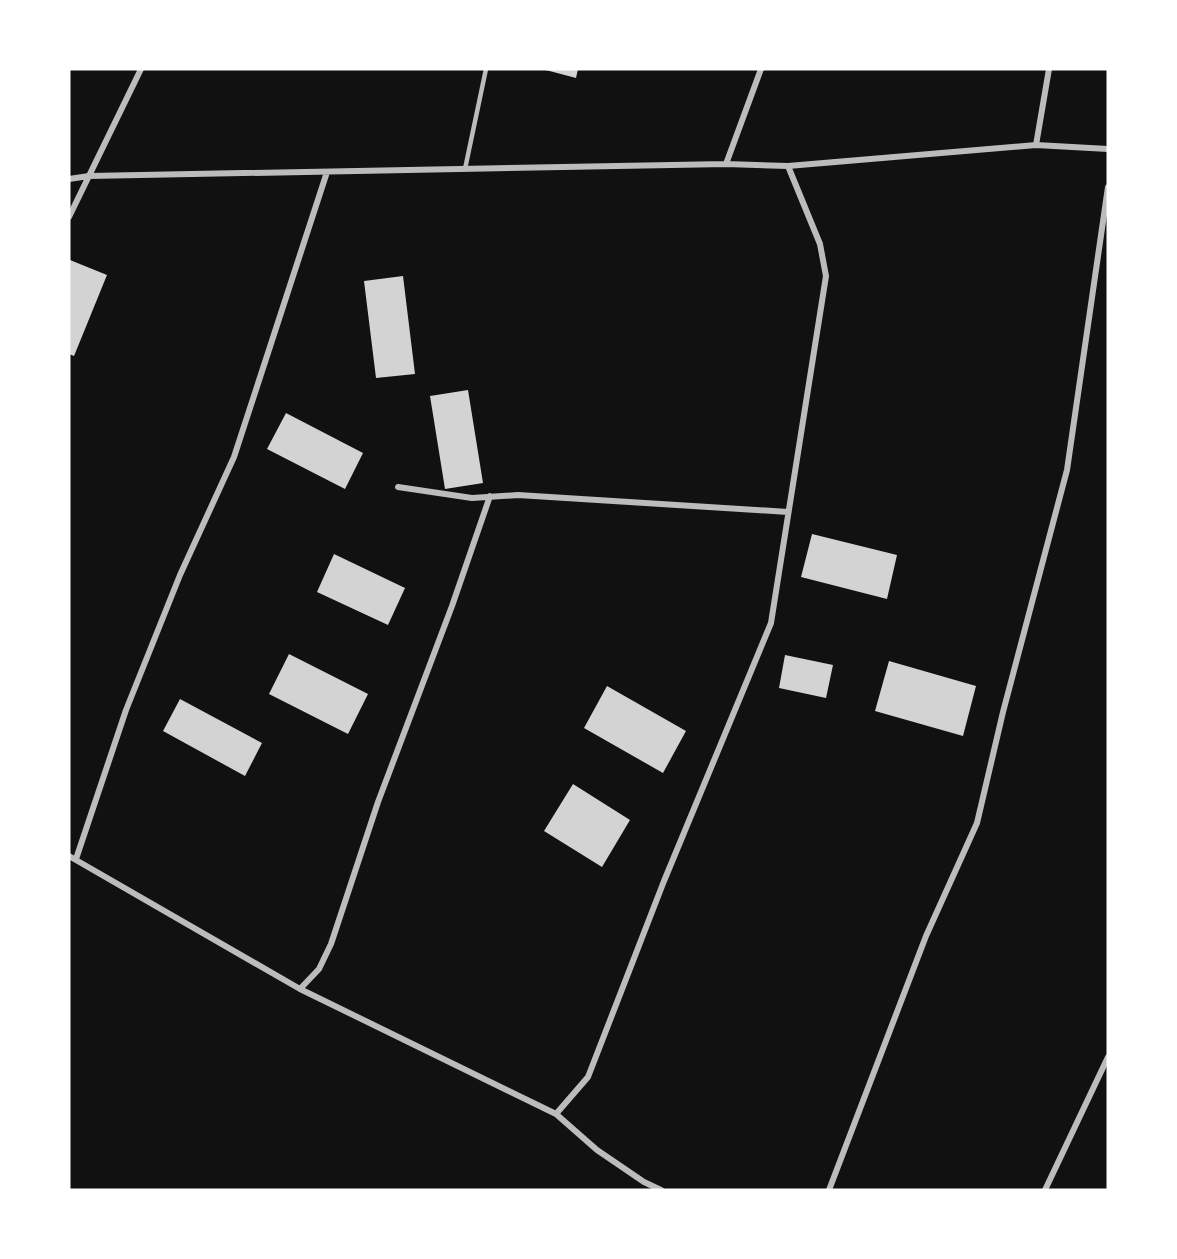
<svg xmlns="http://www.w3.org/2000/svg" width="1177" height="1259" font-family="'Source Sans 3',sans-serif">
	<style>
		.building { fill: #d3d3d3 }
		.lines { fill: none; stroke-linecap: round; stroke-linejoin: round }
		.service { stroke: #bcbcbc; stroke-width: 4.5 }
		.minor { stroke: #bcbcbc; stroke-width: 6 }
	</style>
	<rect width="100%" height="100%" fill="#111"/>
	<path class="building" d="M542,69H578L576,78Z
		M70,260L107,275L74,356L69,354Z
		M403,276L415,374L376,378L364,281Z
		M468,390L483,483L445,489L430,396Z
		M286,413L363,453L345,489L267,449Z
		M812,534L897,555L887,599L801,577Z
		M334,554L405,588L388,625L317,592Z
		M289,654L368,694L348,734L269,694Z
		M785,655L833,665L826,698L779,688Z
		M889,661L976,686L963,736L875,711Z
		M607,686L686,731L663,773L584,728Z
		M180,699L262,743L245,776L163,731Z
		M573,784L630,820L602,867L544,831Z"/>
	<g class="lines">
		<path class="service" d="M465,169L486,69"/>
		<path class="minor" d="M1036,145L1049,69
			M726,164L761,69
			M69,179L89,176L726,164L788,166L1036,145L1108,149
			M69,217L141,69
			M398,487L472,498L518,495L788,512
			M69,856L300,989L556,1114L597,1150L644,1182L661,1190
			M76,859L126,710L180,575L234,457L327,172
			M300,989L319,969L331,944L378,802L452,606L490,496
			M556,1114L588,1077L664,881L771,623L826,276L820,244L788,166
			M829,1190L926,936L977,823L1003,712L1067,470L1108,187
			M1045,1190L1108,1057"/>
	</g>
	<rect width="1177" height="1259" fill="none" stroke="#ffffff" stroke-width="141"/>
</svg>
